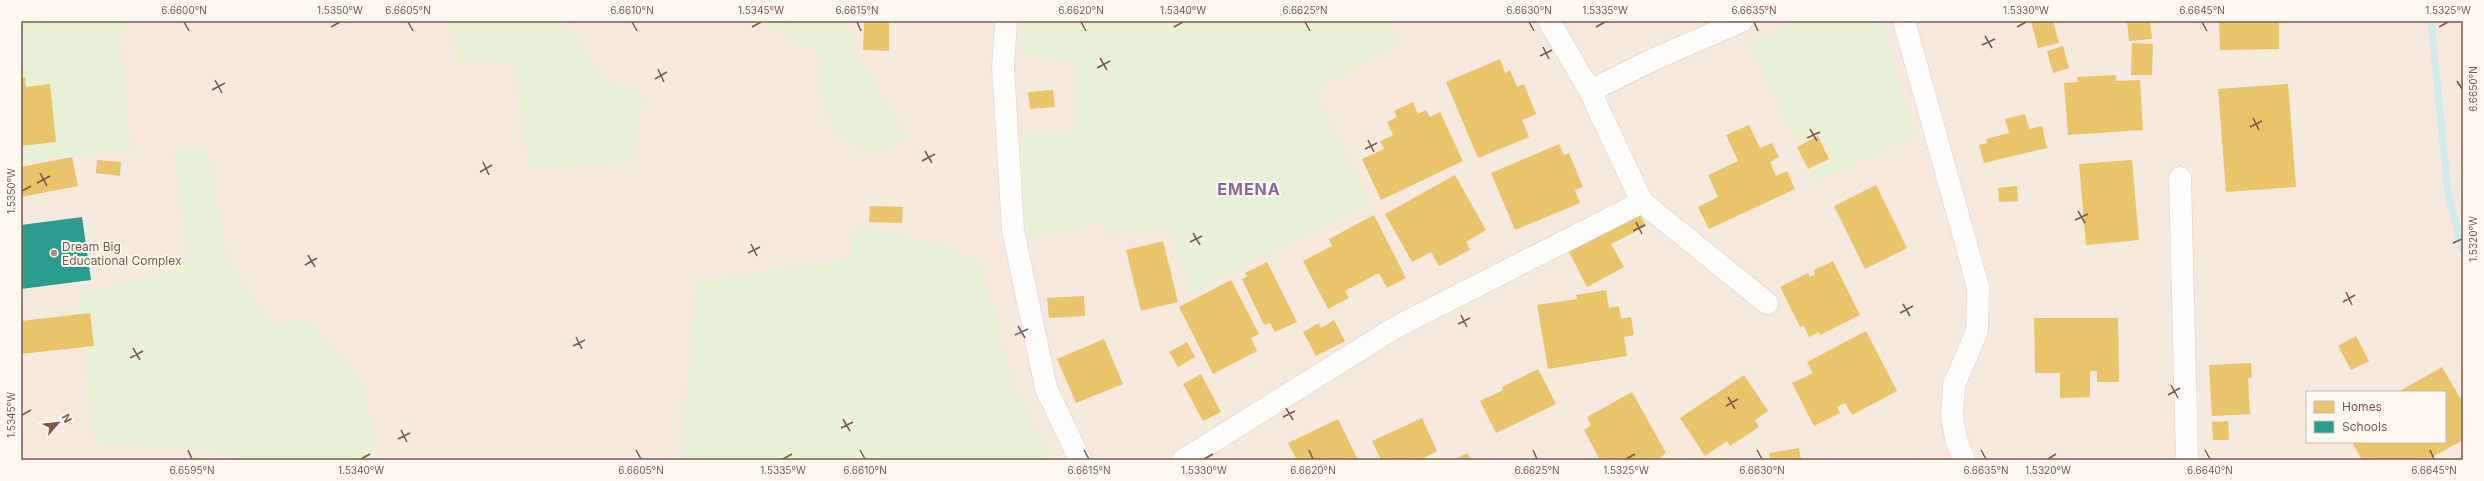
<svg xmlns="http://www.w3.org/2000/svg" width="2484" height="481" font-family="Inter,sans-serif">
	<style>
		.residential { fill: #f6e9de; fill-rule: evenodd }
		.green { fill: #e8f1d8 }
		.homes { fill: #e9c46a }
		.schools { fill: #2a9d8f }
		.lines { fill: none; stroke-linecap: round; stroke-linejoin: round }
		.stream { stroke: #cfebeb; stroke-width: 7 }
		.minor-casing { stroke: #d8cfca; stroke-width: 23 }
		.tertiary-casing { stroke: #d8cfca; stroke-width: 23 }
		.minor { stroke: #fefdfc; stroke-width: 22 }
		.tertiary { stroke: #fefdfc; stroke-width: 22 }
		.ticks { fill: none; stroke: #7c584a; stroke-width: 1.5 }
		.poi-dot { fill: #a88f83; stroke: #fff9f2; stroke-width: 1.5 }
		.labels { text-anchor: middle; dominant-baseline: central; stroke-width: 4; stroke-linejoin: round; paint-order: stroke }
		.poi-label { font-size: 12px; fill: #7c584a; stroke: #fff9f2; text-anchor: start }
		.district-label { font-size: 16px; font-weight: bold; letter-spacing: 1px; fill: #87669f; stroke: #fff9f2 }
		.neatline { fill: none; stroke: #7c584a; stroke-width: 1.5 }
		.ticks-label { font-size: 10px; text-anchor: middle; fill: #7c584a }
	</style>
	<rect width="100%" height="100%" fill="#faf4ee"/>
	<path class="residential" d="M21,21H2463V460H21ZM2307,392H2445V442H2307Z"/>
	<path class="green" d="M21,21H126L120,36L131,150L21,162Z
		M449,21H564L602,80L643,93L633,162L529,169L513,63L458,61Z
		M758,21H845L860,61L909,138L870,155L835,131L815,82L823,56Z
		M1022,21H1390L1400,43L1314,91L1370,204L1190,294L1170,227L1108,237L1105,221L1027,238L1018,134L1074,133V61L1019,55Z
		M1795,21H1881L1916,136L1817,182L1811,171L1834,161L1820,133L1797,144L1748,43Z
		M173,149H207L228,261L272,325L307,318L365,387L377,460H236L222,452L94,443L78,292L159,276L189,261Z
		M855,226L949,245L981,265L1014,388L1053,460H667L681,456L696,281L847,259Z"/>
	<path class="homes" d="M864,21H889V51L863,50Z
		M2031,21H2053L2059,43L2038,48Z
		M2127,21H2150L2152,39L2129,41Z
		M2219,21H2279V49L2220,50Z
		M2132,43L2153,44L2152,75H2131Z
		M2063,46L2069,68L2053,73L2047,51Z
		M1500,59L1505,73L1510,70L1517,87L1524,84L1536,114L1522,120L1529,137L1478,158L1446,82Z
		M2116,75V81L2140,80L2143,130L2068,135L2064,83L2078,82L2077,77Z
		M25,77L26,87L50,84L56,142L21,146V78Z
		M2288,84L2296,187L2226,192L2218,89Z
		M1053,90L1055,107L1030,109L1028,92Z
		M1413,102L1418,114L1426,110L1430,117L1440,112L1463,161L1381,200L1362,159L1384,149L1380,141L1393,135L1387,122L1397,117L1394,111Z
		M2025,114L2029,129L2042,126L2047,148L1984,163L1979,145L1987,143L1986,139L2009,133L2005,119Z
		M1749,125L1760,148L1772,143L1779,157L1770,162L1776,176L1787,171L1795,189L1709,229L1698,207L1718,197L1708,175L1738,161L1726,135Z
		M1818,136L1829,159L1808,169L1797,147Z
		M1559,144L1564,155L1569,153L1583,187L1575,190L1580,203L1515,230L1491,173Z
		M72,157L78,186L21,197V167Z
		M97,160L121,162L120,176L96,173Z
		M2132,160L2139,240L2086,245L2079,164Z
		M1455,175L1486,230L1466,242L1470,250L1439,266L1431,252L1412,262L1385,214Z
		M1876,185L1907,248L1865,269L1834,206Z
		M2017,186L2018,201L1999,202L1998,188Z
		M870,206L903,207L902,223L869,222Z
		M1639,212L1646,226L1611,244L1624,267L1587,287L1568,250Z
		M1374,215L1406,278L1387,288L1379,273L1345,291L1349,298L1328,309L1303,261L1332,246L1329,239Z
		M1163,241L1178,302L1141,311L1126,250Z
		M1833,261L1860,315L1820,335L1819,332L1809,337L1804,326L1800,327L1780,287L1808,273L1810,277L1815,274L1814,270Z
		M1267,262L1297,322L1275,332L1270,323L1264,325L1242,279L1247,277L1245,273Z
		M1231,280L1259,334L1251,338L1257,351L1213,374L1179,307Z
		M1606,290L1609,308L1619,306L1621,319L1631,317L1634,335L1624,337L1627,356L1548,369L1537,305L1577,299L1576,295Z
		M1084,296L1085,316L1049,318L1047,298Z
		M90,313L94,346L21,354V321Z
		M2034,318H2118L2119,382H2097V371H2090V397L2060,398V373H2035Z
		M1334,320L1345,341L1316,356L1303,332L1319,323L1321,328Z
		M1866,331L1897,391L1852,415L1845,403L1837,407L1840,413L1814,426L1792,383L1813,373L1807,362Z
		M2356,336L2369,361L2351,370L2338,346Z
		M1104,339L1123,384L1076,403L1057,359Z
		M1187,342L1195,357L1178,367L1169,352Z
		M2251,363L2252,378H2248L2250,414L2212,416L2209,365Z
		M2442,367L2463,403V440L2427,460H2362L2352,442H2445V392H2398Z
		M1538,369L1556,404L1496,433L1480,401L1503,390L1502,387Z
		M1201,374L1221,412L1203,421L1183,384Z
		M1744,375L1768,411L1755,420L1759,427L1730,446L1727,441L1705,456L1680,418Z
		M1632,392L1666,453L1657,460H1600L1584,430L1591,425L1587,417Z
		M1422,418L1437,451L1420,460H1381L1372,441Z
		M1338,419L1358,460H1297L1288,443Z
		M2228,421L2229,440H2213L2212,422Z
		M1799,448L1801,460H1770L1769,453Z
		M1467,453L1471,460H1454Z"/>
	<path class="schools" d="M82,217L91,280L21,289V225Z"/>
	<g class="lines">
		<path class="stream" d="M2431,21L2448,193L2463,252"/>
		<g class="minor-casing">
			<path id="minor" d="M1549,21L1590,91L1652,60L1742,21
				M1904,21L1978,287L1977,331L1954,385L1952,415L1956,439L1964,460
				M2180,178L2187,460
				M1642,202L1767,303
				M1183,460L1398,326L1642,202L1590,91"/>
		</g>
		<g class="tertiary-casing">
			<path id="tertiary" d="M1006,21L1003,67L1013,230L1046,388L1080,460"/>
		</g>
		<use href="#minor" class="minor"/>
		<use href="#tertiary" class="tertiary"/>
	</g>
	<path class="ticks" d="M184,22L189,31M408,22L413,31M632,22L637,31M857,22L861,31M1081,22L1086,31M1305,22L1310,31M1529,22L1534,31M1754,22L1758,31M2202,22L2207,31M331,27L340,22M752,27L761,22M1174,27L1183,22M1596,27L1605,22M2017,27L2026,22M2439,27L2448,22M1985,36L1992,48M1982,45L1995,39M1543,47L1549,59M1540,56L1552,50M1100,58L1107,70M1097,68L1110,61M658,69L664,82M655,79L667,72M215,80L222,93M2457,81L2462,89M212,90L225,83M2253,118L2259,130M2250,127L2262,121M1810,129L1817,141M1807,138L1820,132M1368,140L1374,152M1365,149L1377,143M925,151L932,163M922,161L935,154M483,162L489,175M480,172L492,165M40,173L47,186M37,183L50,176M22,191L31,186M2078,211L2085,223M2075,220L2088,214M1636,222L1642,234M1633,231L1645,225M1193,233L1200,245M1190,242L1202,236M2453,243L2462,239M751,244L757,256M748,253L760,247M308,255L315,267M305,265L317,258M2346,292L2352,305M2343,302L2355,295M1903,304L1910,316M1900,313L1913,306M1461,315L1467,327M1458,324L1470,318M1018,326L1025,338M1015,335L1028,329M576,337L582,349M573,346L585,340M133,348L140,360M130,358L143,351M2171,385L2178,398M2168,395L2180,388M1728,397L1735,409M1726,406L1738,399M1286,408L1293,420M22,415L31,410M1283,417L1295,411M843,419L850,431M841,428L853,422M401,430L407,442M398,439L410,433M188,450L192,459M636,450L641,459M860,450L865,459M1084,450L1089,459M1309,450L1313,459M1533,450L1537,459M1757,450L1762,459M1981,450L1986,459M2205,450L2210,459M2430,450L2434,459M361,459L370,454M783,459L792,454M1204,459L1213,454M1626,459L1635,454M2048,459L2056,454"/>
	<circle class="poi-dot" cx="54" cy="253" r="4"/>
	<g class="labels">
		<g class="poi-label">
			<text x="62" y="246">Dream Big<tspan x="62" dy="14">Educational Complex</tspan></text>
		</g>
		<g class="district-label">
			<text x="1249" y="189">EMENA</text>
		</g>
	</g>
	<rect width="2484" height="481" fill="none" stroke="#fff9f2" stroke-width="44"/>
	<rect x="2306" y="391" width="140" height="52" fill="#fff9f2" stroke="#cbb9af"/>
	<rect x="2314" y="401" width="20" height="12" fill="#e9c46a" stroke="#cbb9af"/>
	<text x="2342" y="411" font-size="12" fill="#7c584a">Homes</text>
	<rect x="2314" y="421" width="20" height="12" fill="#2a9d8f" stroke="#cbb9af"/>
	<text x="2342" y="431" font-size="12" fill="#7c584a">Schools</text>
	<g transform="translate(58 423) rotate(62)" stroke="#fff9f2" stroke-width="3" paint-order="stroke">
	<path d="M0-3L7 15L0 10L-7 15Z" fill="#7c584a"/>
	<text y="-6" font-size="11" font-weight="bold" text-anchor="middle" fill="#7c584a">N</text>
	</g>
	<rect x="22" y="22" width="2440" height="437" class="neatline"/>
	<g class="ticks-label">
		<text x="184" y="14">6.6600°N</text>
		<text x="340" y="14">1.5350°W</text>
		<text x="408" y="14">6.6605°N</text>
		<text x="632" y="14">6.6610°N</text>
		<text x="761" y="14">1.5345°W</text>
		<text x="857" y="14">6.6615°N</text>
		<text x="1081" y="14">6.6620°N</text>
		<text x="1183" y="14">1.5340°W</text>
		<text x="1305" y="14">6.6625°N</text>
		<text x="1529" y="14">6.6630°N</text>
		<text x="1605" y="14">1.5335°W</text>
		<text x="1754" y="14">6.6635°N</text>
		<text x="2026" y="14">1.5330°W</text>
		<text x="2202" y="14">6.6645°N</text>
		<text x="2448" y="14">1.5325°W</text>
		<text transform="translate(2473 89) rotate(-90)" y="4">6.6650°N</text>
		<text transform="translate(11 191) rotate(-90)" y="4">1.5350°W</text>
		<text transform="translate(2473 239) rotate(-90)" y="4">1.5320°W</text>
		<text transform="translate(11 415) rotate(-90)" y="4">1.5345°W</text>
		<text x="192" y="474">6.6595°N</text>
		<text x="361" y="474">1.5340°W</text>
		<text x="641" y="474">6.6605°N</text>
		<text x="783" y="474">1.5335°W</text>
		<text x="865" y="474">6.6610°N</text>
		<text x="1089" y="474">6.6615°N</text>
		<text x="1204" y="474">1.5330°W</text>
		<text x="1313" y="474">6.6620°N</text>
		<text x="1537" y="474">6.6625°N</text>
		<text x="1626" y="474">1.5325°W</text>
		<text x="1762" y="474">6.6630°N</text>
		<text x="1986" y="474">6.6635°N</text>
		<text x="2048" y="474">1.5320°W</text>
		<text x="2210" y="474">6.6640°N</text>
		<text x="2434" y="474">6.6645°N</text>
	</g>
</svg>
